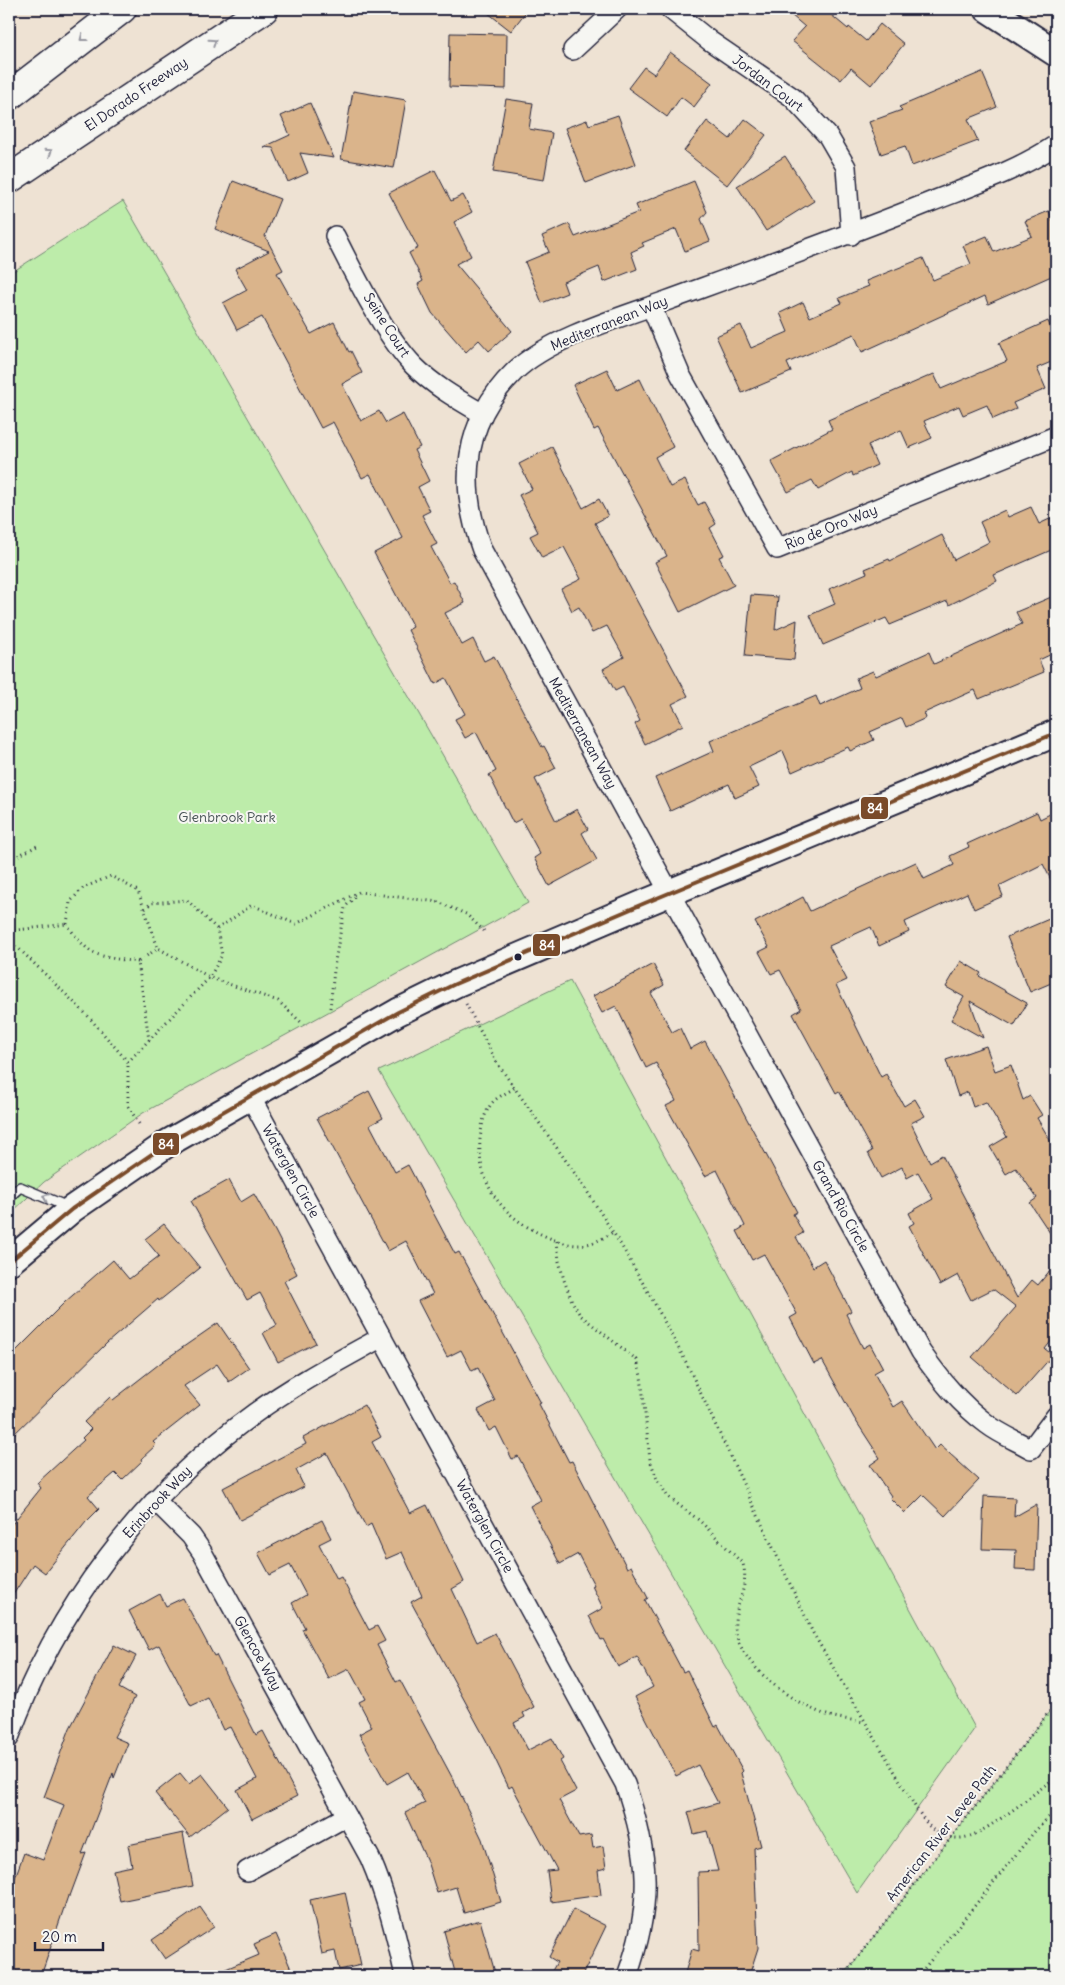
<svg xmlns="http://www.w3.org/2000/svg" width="1065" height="1985" font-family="Delius,sans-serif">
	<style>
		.green { fill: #bdecaa; stroke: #708772 }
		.building { fill: #dab48b; stroke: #22223b }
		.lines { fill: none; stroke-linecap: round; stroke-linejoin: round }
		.lane-casing { stroke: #22223b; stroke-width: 12 }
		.street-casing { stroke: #22223b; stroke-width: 22 }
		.secondary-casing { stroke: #22223b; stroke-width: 30 }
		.highway-casing { stroke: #22223b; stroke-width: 31 }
		.path { stroke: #22223b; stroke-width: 3; stroke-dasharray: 1 4; stroke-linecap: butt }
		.lane { stroke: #f6f6f2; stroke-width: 9 }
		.street { stroke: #f6f6f2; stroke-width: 19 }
		.secondary { stroke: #f6f6f2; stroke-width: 26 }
		.highway { stroke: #f6f6f2; stroke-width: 28 }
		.bus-1-casing { stroke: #f6f6f2; stroke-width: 8 }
		.bus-1 { stroke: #7a4b2a; stroke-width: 4 }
		.oneway { stroke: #9797a0 }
		.bus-dot { fill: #22223b; stroke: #f6f6f2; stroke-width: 2 }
		.labels { text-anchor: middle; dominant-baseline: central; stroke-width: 4; stroke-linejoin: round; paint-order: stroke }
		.street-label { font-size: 14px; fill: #22223b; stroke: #f6f6f2 }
		.park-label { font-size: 14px; fill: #495457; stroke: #f6f6f2 }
		.line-badge { stroke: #f6f6f2; stroke-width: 2 }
		.badge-label { font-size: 14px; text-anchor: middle; font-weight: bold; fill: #fff }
	</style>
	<rect width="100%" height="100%" fill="#eee2d3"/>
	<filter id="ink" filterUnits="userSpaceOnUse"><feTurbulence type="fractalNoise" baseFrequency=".02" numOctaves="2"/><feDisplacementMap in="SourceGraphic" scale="10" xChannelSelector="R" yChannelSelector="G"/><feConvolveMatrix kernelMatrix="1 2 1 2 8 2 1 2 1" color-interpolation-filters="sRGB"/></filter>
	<g filter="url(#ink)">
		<path class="green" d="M123,201L528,903L143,1113L44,1182L9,1215V274Z
			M570,981L975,1728L857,1893L379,1071Z
			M1056,1703V1976H843Z"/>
		<path class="building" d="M483,9H528L511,31Z
			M784,9H824L848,29L849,27L866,41L880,24L904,44L871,85L851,68L841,80L792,41L805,27Z
			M450,33L507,34L506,89L449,87Z
			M670,52L712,83L694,107L681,97L667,117L628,88L644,67L654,74Z
			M982,72L997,107L968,119L978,141L912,166L905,146L881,154L869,122L902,110L899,107Z
			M353,91L406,100L394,168L341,159Z
			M506,99L533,103L529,129L552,133L544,180L493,172Z
			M310,103L334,158L300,153L308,173L288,182L273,148L264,147L290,135L281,116Z
			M618,115L636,164L586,183L565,128L587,120L589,125Z
			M745,119L766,135L727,185L684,151L707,121L730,139Z
			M785,156L814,201L766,231L737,186Z
			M435,170L451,201L463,195L472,212L454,222L471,256L456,264L512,331L489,351L479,340L466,352L432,313L418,284L423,281L409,253L418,248L389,193Z
			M233,181L280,199L265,236L283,270L277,273L311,334L334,322L349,352L351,351L362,373L342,384L361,421L379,411L386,423L403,414L420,447L414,450L429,481L418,487L430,511L422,515L437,544L431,547L450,583L454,581L465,603L445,613L462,645L473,639L484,661L494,656L542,747L544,746L556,768L535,779L556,821L577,809L588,829L582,833L597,860L549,886L534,858L540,854L521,819L513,823L489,775L496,771L476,732L465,738L455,719L465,714L446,678L435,684L408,630L413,627L374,553L403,538L370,474L362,478L333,422L321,428L262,317L237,330L223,303L247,290L235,269L269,251L215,229Z
			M694,181L707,212L701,219L710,241L685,251L676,229L642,243L644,246L631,252L637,269L604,282L599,267L563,282L567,293L542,303L525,262L549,252L542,236L569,224L575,237L639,212L636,205Z
			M1049,211L1056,228V274L988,304L985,296L862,352L854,334L787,363L791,372L742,393L716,336L741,325L751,348L788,332L780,313L803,302L810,317L842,303L839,298L869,286L866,281L923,258L933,280L971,264L963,246L987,236L994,252L1032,236L1025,221Z
			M1048,321L1056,340V360L1037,368L1046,389L1013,403L1016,409L993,419L987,405L963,415L959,406L924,421L932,438L909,448L901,430L868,445L877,465L853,476L852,472L818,490L812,480L788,492L771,461L832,429L828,420L934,374L941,389L1007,361L999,343Z
			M607,369L617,390L640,379L673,447L655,457L670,487L685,480L698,505L704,502L716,524L710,528L724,555L719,557L734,585L680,612L655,562L667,556L598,428L594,430L573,385Z
			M552,447L583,508L599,499L608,516L595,523L688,696L672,704L683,725L645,744L635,724L640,721L623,687L615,691L603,669L624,657L607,626L592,633L579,607L572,611L561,589L581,579L564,547L542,558L530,536L538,532L519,495L532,489L519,464Z
			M1031,507L1039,524L1056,516V548L994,575L997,581L949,605L947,601L890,625L886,618L823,645L810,615L835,604L829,589L867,573L865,569L889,559L890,561L942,535L954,560L989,542L980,522L1005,510L1008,517Z
			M751,595L778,597L775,630L797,620L794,660L745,656Z
			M1056,595V652L1039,660L1044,672L979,699L975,690L924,713L926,718L906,727L902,718L870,732L874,740L850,751L848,747L792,772L783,751L749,767L759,787L735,798L729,784L670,811L655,778L714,751L710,741L816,696L820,706L860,688L856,678L873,671L876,676L929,652L934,664L1022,624L1016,612Z
			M1056,811V890L1043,864L999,886L1003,896L974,909L967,893L905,922L909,932L879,946L871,927L829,946L847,980L836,985L881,1077L886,1074L904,1106L915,1099L925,1116L911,1123L930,1162L942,1155L1017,1298L1032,1280L1038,1285L1056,1263V1335L1045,1349L1053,1355L1017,1396L972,1357L1016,1307L993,1289L971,1300L958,1275L940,1285L909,1226L914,1223L909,1213L933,1199L918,1172L907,1178L902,1167L881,1178L868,1153L872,1151L839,1091L836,1093L793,1014L801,1009L780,970L771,974L759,952L769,947L755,922L803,897L810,911L916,862L924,879L954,865L950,856L969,847L967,844L1037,812L1040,819Z
			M1056,916V981L1030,992L1007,937Z
			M961,961L981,973L979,976L1027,1003L1014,1026L970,1001L983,1038L951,1020L964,997L946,987Z
			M653,964L664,985L651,993L672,1032L680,1028L690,1049L705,1041L797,1212L793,1214L803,1233L796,1237L813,1267L824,1260L851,1311L846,1314L863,1348L870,1344L883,1368L874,1373L893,1407L902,1401L935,1450L940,1445L979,1480L945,1516L923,1495L905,1513L890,1498L891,1496L870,1465L880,1458L854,1418L822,1360L814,1364L790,1318L797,1314L764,1254L752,1260L737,1231L745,1226L717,1170L705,1176L666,1106L676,1101L656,1063L646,1068L616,1006L602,1013L593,996Z
			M986,1046L995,1071L1011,1065L1023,1100L1030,1096L1042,1115L1037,1118L1056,1150V1242L1030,1203L1037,1198L1016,1168L1006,1174L990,1147L1007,1137L986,1102L973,1107L968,1092L958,1096L946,1060Z
			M369,1091L383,1118L370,1125L395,1172L408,1165L455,1254L459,1252L541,1403L539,1404L569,1462L572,1461L627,1568L631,1566L648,1598L645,1600L683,1672L687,1670L715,1727L718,1725L743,1771L741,1773L761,1846L754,1848L758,1948L749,1976H696L685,1973L692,1949L699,1951L698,1872L718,1871L707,1831L694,1834L688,1812L718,1803L698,1765L676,1776L635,1697L653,1687L637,1657L618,1667L603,1639L601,1640L589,1616L603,1608L592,1586L594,1585L578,1554L560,1564L530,1506L541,1500L518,1456L512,1459L496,1427L489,1431L478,1410L495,1401L478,1368L472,1371L461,1350L447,1357L418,1301L433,1294L406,1241L388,1251L317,1118Z
			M229,1180L241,1202L254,1194L275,1231L297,1274L284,1281L316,1343L278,1362L263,1333L277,1325L260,1293L247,1300L191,1201Z
			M164,1224L200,1268L159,1301L158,1299L107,1343L9,1439V1358L65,1302L113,1260L129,1279L159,1256L145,1239Z
			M218,1323L249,1368L229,1382L217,1364L184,1386L200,1405L153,1442L156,1445L141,1459L142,1461L122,1480L115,1473L88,1496L99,1509L86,1522L45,1573L33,1564L9,1601V1528L41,1488L37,1483L84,1440L82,1438L91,1429L84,1422L110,1397L113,1400L163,1361Z
			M364,1405L381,1437L372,1442L410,1513L427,1505L464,1582L452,1589L477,1642L495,1633L534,1707L523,1713L525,1717L514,1723L528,1750L552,1738L563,1759L560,1761L576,1791L559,1800L579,1837L591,1835L593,1848L603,1846L606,1868L598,1870L601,1895L551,1902L547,1871L557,1870L512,1786L509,1788L486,1740L411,1602L422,1596L402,1552L386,1559L371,1524L366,1527L327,1453L296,1470L304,1487L240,1520L223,1488L306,1444L303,1438Z
			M984,1496L1015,1498L1014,1517L1037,1504L1035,1570L1015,1569L1016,1550L982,1549Z
			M322,1520L331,1538L319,1544L337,1579L341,1577L369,1630L377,1626L385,1641L377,1645L396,1682L400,1680L453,1779L482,1839L501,1902L464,1913L456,1887L437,1893L427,1861L405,1813L425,1803L408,1772L387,1784L359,1734L372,1727L359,1702L365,1699L349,1669L329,1679L302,1629L305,1628L292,1603L306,1595L290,1565L270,1575L258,1553Z
			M160,1594L166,1606L183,1598L214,1656L216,1655L256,1735L263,1731L297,1796L252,1819L237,1790L257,1779L230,1727L223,1730L208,1698L191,1706L159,1645L149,1650L129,1611Z
			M114,1645L136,1656L119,1688L135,1697L114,1737L128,1743L114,1778L113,1773L82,1854L86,1853L70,1896H68L41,1976H9V1894L24,1853L43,1860L64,1805L44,1797L70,1728Z
			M180,1773L189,1784L202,1774L228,1807L190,1837L155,1793Z
			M183,1833L193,1886L120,1901L113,1870L132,1866L128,1845Z
			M345,1892L361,1965L339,1970L335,1951L322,1954L310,1900Z
			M200,1907L214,1927L165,1959L152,1940Z
			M573,1909L606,1926L582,1976H549L557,1962L549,1957Z
			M480,1920L496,1976H456L444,1931Z
			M276,1934L294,1976H209L259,1955L254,1944Z"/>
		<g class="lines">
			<g class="lane-casing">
				<path id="lane" d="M9,1197L20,1187L68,1207"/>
			</g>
			<g class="street-casing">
				<path id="street" d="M670,9L710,41L792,97L828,136L846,167L851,235
					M573,50L617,9
					M1056,145C1017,171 971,186 928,203C841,238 754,269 666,301C621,317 547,339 514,372C463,422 458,485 482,550L921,1352C940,1379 960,1404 987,1424C1000,1434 1017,1441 1031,1449L1056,1416
					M335,236C354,274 385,336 414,366C434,386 459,400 483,414
					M651,306L680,374L777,549L1056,436
					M250,1096L625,1784C650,1855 653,1905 627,1976
					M155,1500L191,1536L202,1552L370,1858C387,1897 396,1935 405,1976
					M9,1738C56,1608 143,1494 255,1413C295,1384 339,1361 382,1337
					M247,1871L347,1816"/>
			</g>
			<g class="secondary-casing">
				<path id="secondary" d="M988,9L1056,53
					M9,1262L72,1209L168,1143L398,1012L455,984L645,903L1056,733"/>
			</g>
			<g class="highway-casing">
				<path id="highway" d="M9,96L122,9
					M9,179L264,9"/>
			</g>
			<path class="path" d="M9,860L39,845
				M145,909L151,903L187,900L217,929L222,955L210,977L149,1040
				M217,929L252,905L296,924L359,892L438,902L466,914L484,931
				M9,931L67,924
				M9,939L87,1015L128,1062
				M138,962C99,956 90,959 67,924L70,902L83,888L111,876L138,891L158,948
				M466,1004L497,1063L583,1185L621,1245L656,1306L687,1364L813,1633L916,1808C922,1816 928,1827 936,1832C946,1838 959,1840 970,1836C991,1829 1036,1792 1056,1777
				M330,1008L335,961L345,907L357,895
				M514,1088C507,1093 497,1097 492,1103C483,1115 482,1125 480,1139C477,1186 504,1218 545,1236C572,1248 588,1249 613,1232
				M139,1124L128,1106V1062L149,1040L138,962L158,948L211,978L278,1001L303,1024
				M557,1241L559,1261L564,1280L572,1301L580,1315L637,1360L641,1376L650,1460L657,1479L668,1497L700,1521L743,1564C750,1588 733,1607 735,1628C739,1666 796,1706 830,1716C841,1719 853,1720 864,1722
				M843,1976L1056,1703
				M918,1976L1035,1831L1056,1810"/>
			<use href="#lane" class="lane"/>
			<use href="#street" class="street"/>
			<use href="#secondary" class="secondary"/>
			<use href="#highway" class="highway"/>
			<g class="bus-1-casing">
				<path id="bus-1" d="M9,1262L72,1209L168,1143L398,1012L455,984L645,903L1056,733"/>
			</g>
			<use href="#bus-1" class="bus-1"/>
		</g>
		<defs><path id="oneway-chevron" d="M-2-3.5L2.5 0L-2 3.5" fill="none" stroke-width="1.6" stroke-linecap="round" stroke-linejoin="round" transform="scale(1.25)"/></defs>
		<g class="oneway">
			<use href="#oneway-chevron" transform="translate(83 38) rotate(142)"/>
			<use href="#oneway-chevron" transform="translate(213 42) rotate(-34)"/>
			<use href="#oneway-chevron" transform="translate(49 152) rotate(-34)"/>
			<use href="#oneway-chevron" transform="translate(46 1197) rotate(-156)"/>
		</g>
	</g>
	<circle class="bus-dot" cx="518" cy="957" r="4.5"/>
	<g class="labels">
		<g class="street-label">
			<text transform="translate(768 83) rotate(37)">Jordan Court</text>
			<text transform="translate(136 94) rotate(-34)">El Dorado Freeway</text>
			<text transform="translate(609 323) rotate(-22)">Mediterranean Way</text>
			<text transform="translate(387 325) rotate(57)">Seine Court</text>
			<text transform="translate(831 527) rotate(-22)">Rio de Oro Way</text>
			<text transform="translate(583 733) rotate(61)">Mediterranean Way</text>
			<text transform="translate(291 1171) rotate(61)">Waterglen Circle</text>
			<text transform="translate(841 1206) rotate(61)">Grand Rio Circle</text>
			<text transform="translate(157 1502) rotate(-47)">Erinbrook Way</text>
			<text transform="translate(485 1526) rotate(61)">Waterglen Circle</text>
			<text transform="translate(258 1653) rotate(61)">Glencoe Way</text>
			<text transform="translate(941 1833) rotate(-52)">American River Levee Path</text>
		</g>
		<g class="park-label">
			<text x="227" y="817">Glenbrook Park</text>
		</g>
	</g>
	<g class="line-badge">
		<rect x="860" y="796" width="29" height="24" rx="5" fill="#7a4b2a"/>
		<rect x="532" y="933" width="29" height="24" rx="5" fill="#7a4b2a"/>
		<rect x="152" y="1132" width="28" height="24" rx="5" fill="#7a4b2a"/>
	</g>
	<g class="badge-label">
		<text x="875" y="813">84</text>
		<text x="547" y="950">84</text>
		<text x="166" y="1149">84</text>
	</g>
	<rect width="1065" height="1985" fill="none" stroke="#f6f6f2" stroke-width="30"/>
	<rect x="15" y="15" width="1035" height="1955" fill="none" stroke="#22223b" stroke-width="2" filter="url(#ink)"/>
	<path d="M35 1942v8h68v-8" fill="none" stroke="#22223b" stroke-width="2.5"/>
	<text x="42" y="1942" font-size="15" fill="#22223b" stroke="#f6f6f2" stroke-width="4" paint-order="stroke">20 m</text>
</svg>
